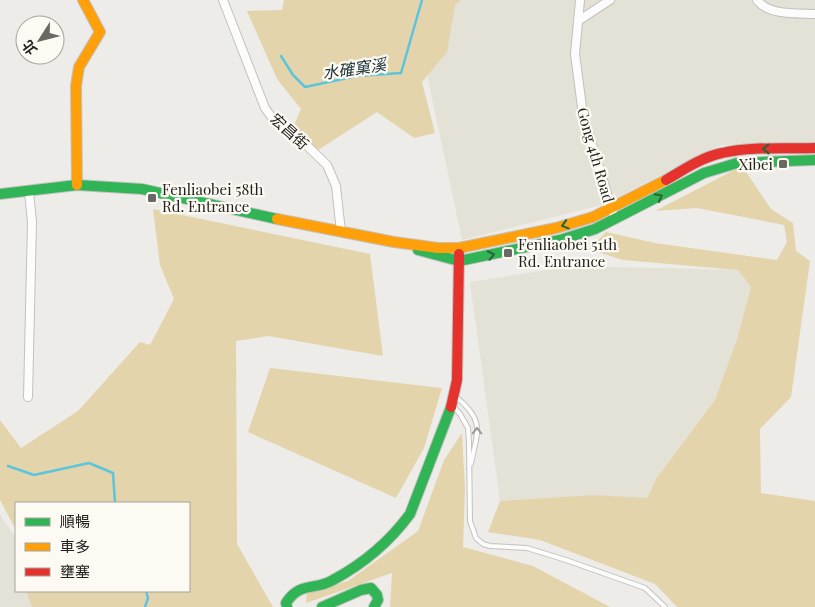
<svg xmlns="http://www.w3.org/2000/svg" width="815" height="607" font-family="'Playfair Display','Noto Sans TC',serif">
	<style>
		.built { fill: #e4e1d7 }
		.green { fill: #e3d4ac }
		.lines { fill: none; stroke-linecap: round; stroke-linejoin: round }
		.stream { stroke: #5cc4db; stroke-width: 2.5 }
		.lane-casing { stroke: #c2c1be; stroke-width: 6 }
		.street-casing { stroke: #c2c1be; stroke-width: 10 }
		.fast-casing { stroke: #c2c1be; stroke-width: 12 }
		.slow-casing { stroke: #c2c1be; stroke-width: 12 }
		.jam-casing { stroke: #c2c1be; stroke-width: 12 }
		.lane { stroke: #fcfcfc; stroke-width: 4 }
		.street { stroke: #fcfcfc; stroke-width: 8 }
		.fast { stroke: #30b455; stroke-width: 10 }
		.slow { stroke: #ff9f0a; stroke-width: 10 }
		.jam { stroke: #e5322d; stroke-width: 10 }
		.oneway { stroke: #286337 }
		.oneway2 { stroke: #9a9999 }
		.poi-dot { fill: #696865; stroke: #fdfaf3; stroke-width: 2 }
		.labels { text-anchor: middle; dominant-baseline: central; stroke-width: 4.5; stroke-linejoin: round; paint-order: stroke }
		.street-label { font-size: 15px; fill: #22211f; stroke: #fdfaf3 }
		.poi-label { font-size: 15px; fill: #22211f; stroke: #fdfaf3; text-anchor: start }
		.water-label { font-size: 16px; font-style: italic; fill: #1b3138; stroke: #fdfaf3 }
	</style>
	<rect width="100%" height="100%" fill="#edece8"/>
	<path class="built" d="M440,0H815V143L721,145L602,205L462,240L421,46Z
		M573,266L738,270L751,287L737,339L715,400L656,479L646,499L592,495L500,501L470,282Z
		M0,515L16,538V591H26L32,607H0Z"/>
	<path class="green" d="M284,0H461L455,5L447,52L422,82L435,133L414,138L377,112L312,154L291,132L301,109L277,79L247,11L282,10Z
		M742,166L771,209L793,223L796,251L810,261L791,397L760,429L761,493L815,501V607H677L655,584L540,540L488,532L500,501L592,495L647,498L656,479L715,400L737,339L751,287L738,270L623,260L589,249L606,232L655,243L777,260L787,242L784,225L697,208L655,211Z
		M153,209L370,254L383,356L268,336L236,341L237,544L273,607H32L26,591H189V503H16V530L0,500V420L21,448L78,411L140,342L150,345L174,299L160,265Z
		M270,368L442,388L424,448L396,498L248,432Z
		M462,433L465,489L463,547L533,566L610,607H390L392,573L306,603L307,593L348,581L418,531L444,460Z"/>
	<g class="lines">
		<path class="stream" d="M281,56L293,75L305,87L357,76L401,73L422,0
			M8,466L34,475L89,463L113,473L115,503
			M145,607L148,598L146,591"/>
		<g class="lane-casing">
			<path id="lane" d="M456,397C486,421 477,432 471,464
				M454,407L460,414L468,428L469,443L470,521L476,538L483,544L490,546L527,548L566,560L645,588L665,607"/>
		</g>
		<g class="street-casing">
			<path id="street" d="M223,0L265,108L276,123L301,140L327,165L336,186L341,232
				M580,0L575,54L583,115L613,213
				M757,0C769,16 797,13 815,14
				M578,21L610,0
				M28,397L32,222L29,192"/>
		</g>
		<g class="fast-casing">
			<path id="fast" d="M0,194L77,185L142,189L277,219
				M418,250L459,261L560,240L595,229L704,173L737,163L815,160
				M287,607L286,603C300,581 315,591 333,580C363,564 390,541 410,514L451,407
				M322,607L361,590L371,588L377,595L378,600L374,607"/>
		</g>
		<g class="slow-casing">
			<path id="slow" d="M77,185L76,86L79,67L100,32L83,0
				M277,219L394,242L438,248H459L556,228L593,217L666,180"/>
		</g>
		<g class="jam-casing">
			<path id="jam" d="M666,180C683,170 702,157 722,153C752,146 785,149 815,148
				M451,407L457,380L459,254"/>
		</g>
		<use href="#lane" class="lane"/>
		<use href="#street" class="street"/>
		<use href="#fast" class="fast"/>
		<use href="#slow" class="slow"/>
		<use href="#jam" class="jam"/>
	</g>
	<defs><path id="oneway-chevron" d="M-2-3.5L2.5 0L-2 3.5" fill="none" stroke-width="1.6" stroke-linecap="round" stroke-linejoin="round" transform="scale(1.25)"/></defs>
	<g class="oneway">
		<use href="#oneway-chevron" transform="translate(766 149) rotate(179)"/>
		<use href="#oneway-chevron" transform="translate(659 197) rotate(-28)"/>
		<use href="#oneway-chevron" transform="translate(565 225) rotate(164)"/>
		<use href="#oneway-chevron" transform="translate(491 255) rotate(-12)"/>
	</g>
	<use class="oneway2" href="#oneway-chevron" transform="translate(477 431) rotate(-90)"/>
	<g class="poi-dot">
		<rect x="778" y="159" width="10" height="10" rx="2.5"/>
		<rect x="147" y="193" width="10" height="10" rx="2.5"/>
		<rect x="503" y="248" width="10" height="10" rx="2.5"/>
	</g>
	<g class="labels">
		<g class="street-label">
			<text transform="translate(290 131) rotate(42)">宏昌街</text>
			<text transform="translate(596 155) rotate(74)">Gong 4th Road</text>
		</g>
		<g class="poi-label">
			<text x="773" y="164" text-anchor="end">Xibei</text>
			<text x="162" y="189">Fenliaobei 58th<tspan x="162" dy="17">Rd. Entrance</tspan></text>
			<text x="518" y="244">Fenliaobei 51th<tspan x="518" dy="17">Rd. Entrance</tspan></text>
		</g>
		<g class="water-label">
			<text transform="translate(354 68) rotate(-8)">水確窠溪</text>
		</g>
	</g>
	<rect x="15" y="502" width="175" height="90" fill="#fdfaf3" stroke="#a5a39e"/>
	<rect x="25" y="518" width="25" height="8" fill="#30b455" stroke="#a5a39e"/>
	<text x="60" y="527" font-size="15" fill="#22211f">順暢</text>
	<rect x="25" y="543" width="25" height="8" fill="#ff9f0a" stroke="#a5a39e"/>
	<text x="60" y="552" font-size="15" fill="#22211f">車多</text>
	<rect x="25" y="568" width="25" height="8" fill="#e5322d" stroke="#a5a39e"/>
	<text x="60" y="577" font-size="15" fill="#22211f">壅塞</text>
	<g transform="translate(40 40) rotate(234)"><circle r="24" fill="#fdfaf3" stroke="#a5a39e"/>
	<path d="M0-4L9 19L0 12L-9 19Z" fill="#696865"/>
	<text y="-8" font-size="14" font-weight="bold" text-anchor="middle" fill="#22211f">北</text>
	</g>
</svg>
